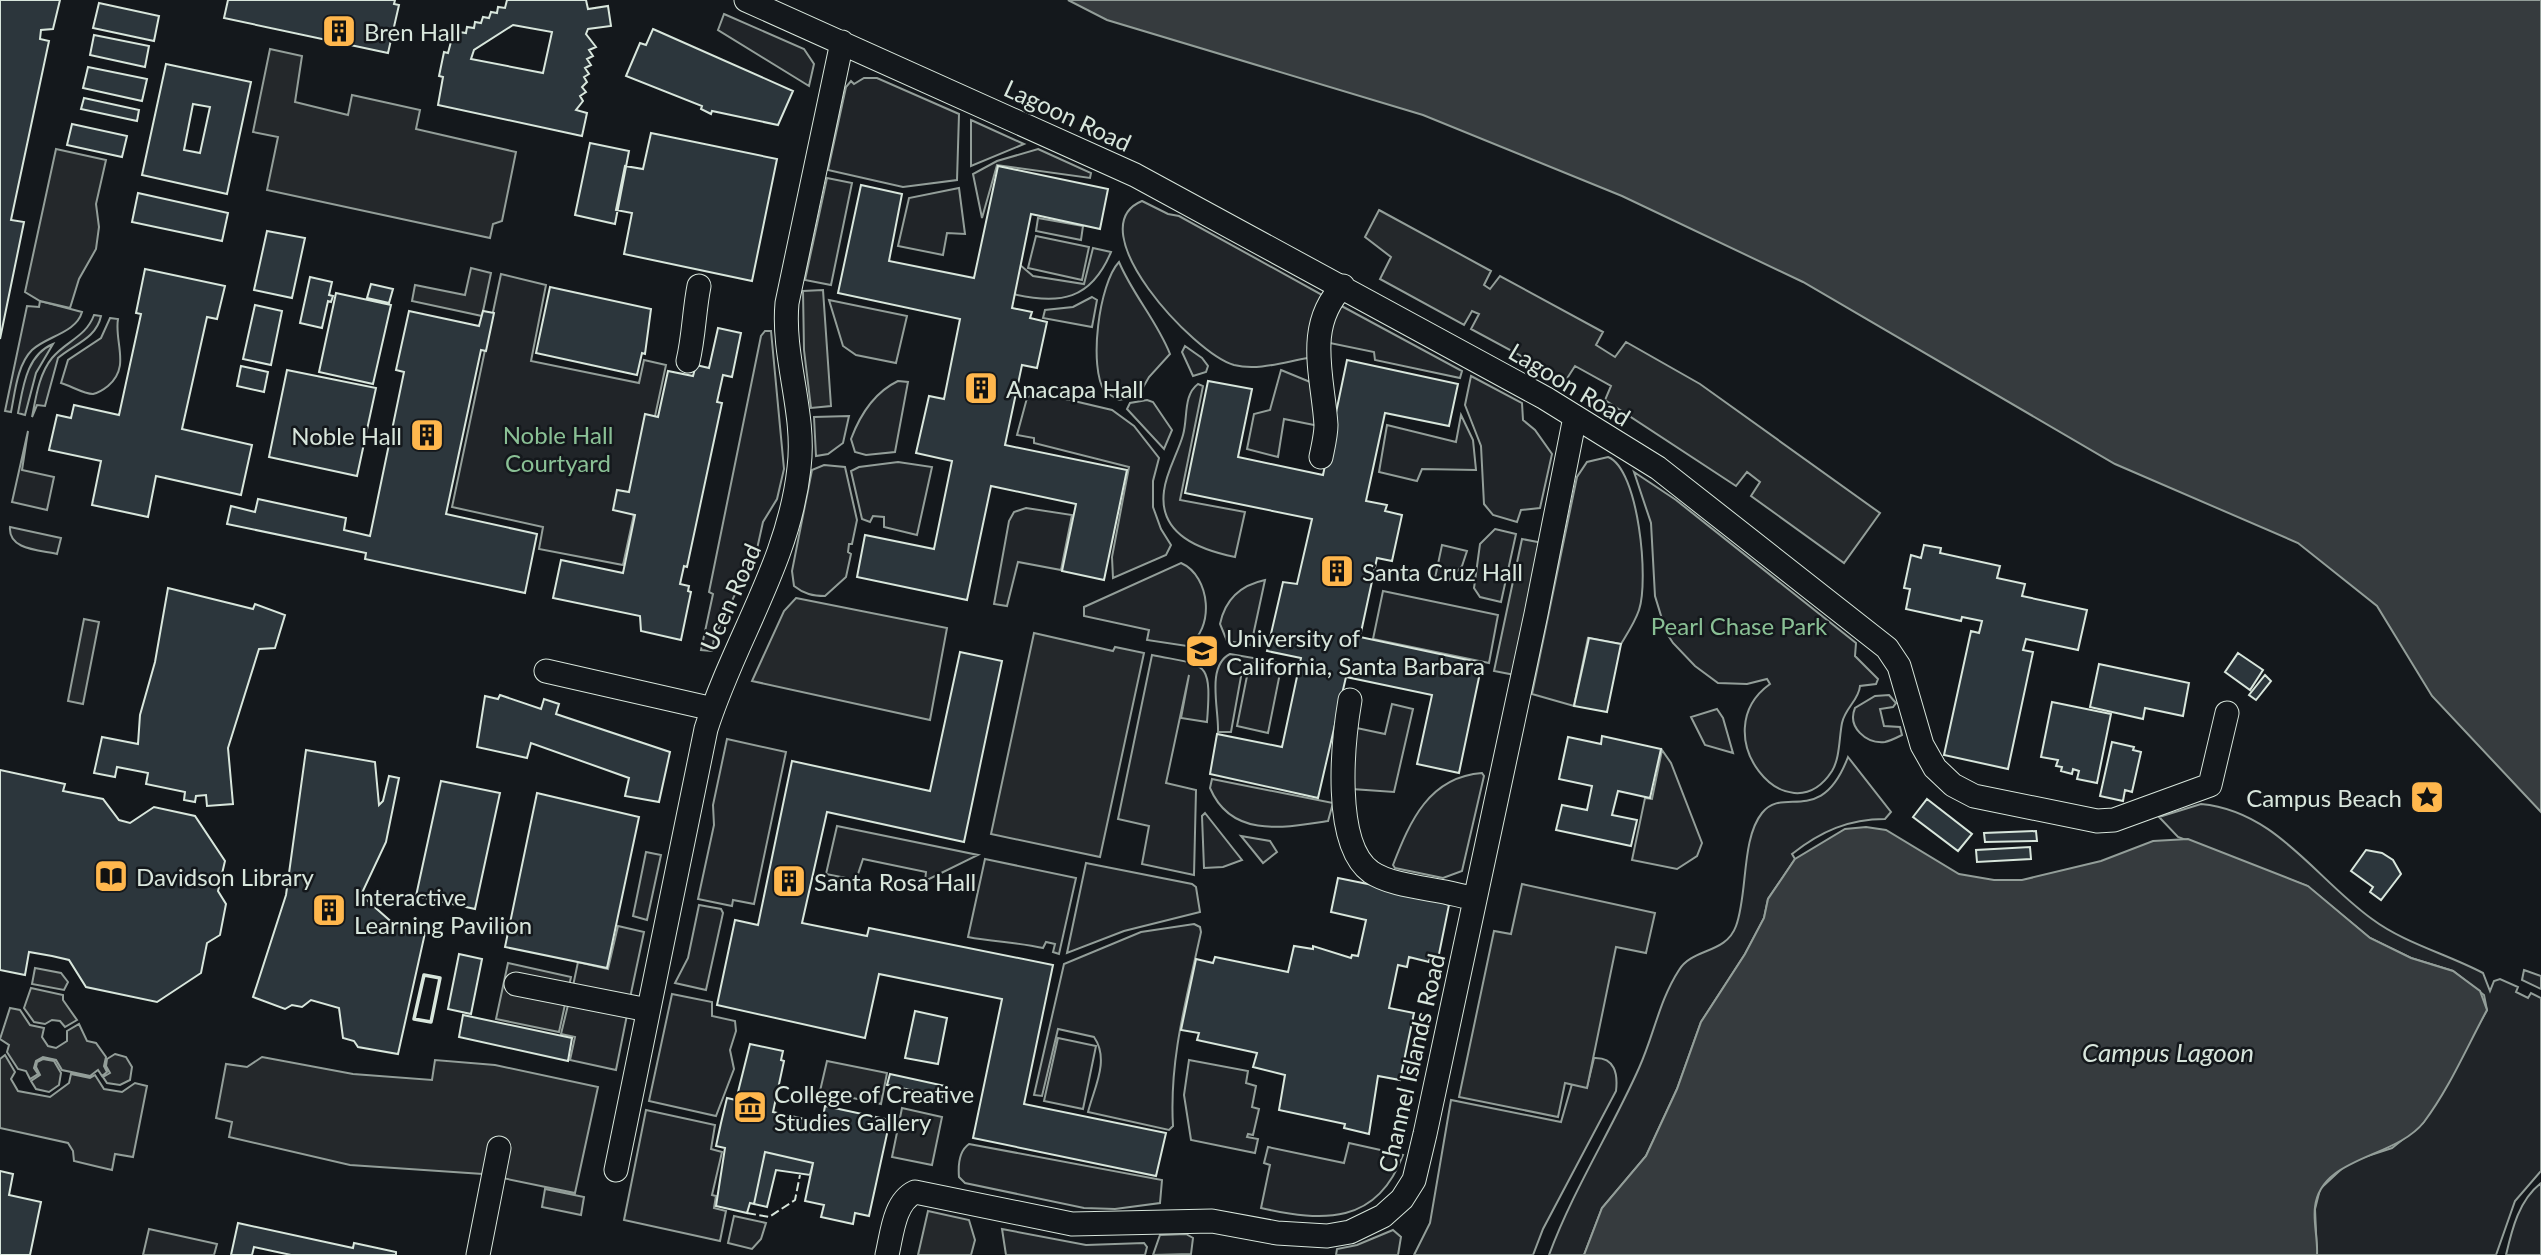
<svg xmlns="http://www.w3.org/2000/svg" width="2541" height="1255" font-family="Lato,sans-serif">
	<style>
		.green { fill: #202428; stroke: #939e99; stroke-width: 2 }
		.parking { fill: #24282b; stroke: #939e99; stroke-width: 2 }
		.water { fill: #363b3e; stroke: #939e99; stroke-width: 2 }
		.building { fill: #2c363c; stroke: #d8e6dc; stroke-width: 2; fill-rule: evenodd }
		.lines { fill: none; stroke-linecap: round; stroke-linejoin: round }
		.minor-casing { stroke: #d8e6dc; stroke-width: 25 }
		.minor { stroke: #14181c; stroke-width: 23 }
		.fence { stroke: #d8e6dc; stroke-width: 2; stroke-dasharray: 9 3.5; stroke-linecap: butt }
		.wall { stroke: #d8e6dc; stroke-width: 3.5 }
		.labels { text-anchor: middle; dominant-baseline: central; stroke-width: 5; stroke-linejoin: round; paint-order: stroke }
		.poi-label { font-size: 24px; fill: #d8e6dc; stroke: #14181c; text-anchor: start }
		.street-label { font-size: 24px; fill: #d8e6dc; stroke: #14181c }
		.park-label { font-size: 24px; fill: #8ac095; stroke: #14181c }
		.water-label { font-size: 26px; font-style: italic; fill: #d8e6dc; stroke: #14181c }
	</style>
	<rect width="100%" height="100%" fill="#14181c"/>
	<path class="green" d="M724,14L804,49L814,64L809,86L718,30Z
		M864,78H877L959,114L957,180L903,187L828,170L846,87L851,81L854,84Z
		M971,120L1024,144L971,166Z
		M1038,149L1091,173L1090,178L997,165L982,218L973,174L997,161Z
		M827,178L852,183L831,285L805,280Z
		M959,188L965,234L947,233L943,255L898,246L909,198Z
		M1142,201L1168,214L1179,216L1324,296L1308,358C1284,362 1258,371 1234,365C1194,354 1077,228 1142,201Z
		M1038,218L1083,226L1081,240L1036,231Z
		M1036,236L1089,247L1082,280L1028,268Z
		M1093,248L1111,252C1091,300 1060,305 1013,294L1019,264L1033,276L1084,284Z
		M1119,262C1133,295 1157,321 1170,354L1149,377L1138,396L1119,400L1105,392C1088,368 1099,283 1119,262Z
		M501,274L546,285L531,361L639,383L644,360L666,365L623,565L539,549L543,527L452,507Z
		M1092,297L1097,300L1092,327L1043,318L1045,310L1073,307Z
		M829,300L907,316L896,363L856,355L843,346Z
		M40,301L82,312C76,333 47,336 32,350C17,365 15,393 11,412L5,411L27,306L39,307Z
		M1336,303L1462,371L1460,378L1375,360L1374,352L1325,342Z
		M94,315L101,316C96,339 74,344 58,358L45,406L37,405L32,417C36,397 39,374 52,358C66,341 86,337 94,315Z
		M110,318L118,319C114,342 131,367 108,386C103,390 98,393 93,394C84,394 71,386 61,383L68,360L101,338Z
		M765,331H771L784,469L777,499L763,522L757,549L714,638L712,651L701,650L713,594L709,592L761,336Z
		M53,344L36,373L25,415L18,413C23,388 26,355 53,344Z
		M1185,346L1202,358L1208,366L1206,372L1193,376L1182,352Z
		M1281,370L1315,384L1319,426L1284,419L1278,457L1247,449L1254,414L1270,410Z
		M1471,376L1522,403L1523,420L1535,430L1552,454L1540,508L1521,510L1517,522L1493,515L1484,504L1481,446L1465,405Z
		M898,381L908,382L895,452L866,455L855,452L851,439C860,415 875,392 898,381Z
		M1198,384L1203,386L1180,500L1245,512L1235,557C1201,550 1158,535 1164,491C1166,472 1178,453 1183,435C1188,418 1183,395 1198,384Z
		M1036,392L1112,410L1134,426L1159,458L1153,481V507L1161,529L1171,545L1166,555L1113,578L1112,557L1129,467L1034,443V438L1017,435L1027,398Z
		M1147,400L1153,402L1172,430L1164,449L1127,409L1130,403Z
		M1461,415L1473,440L1476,470L1422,469L1417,481L1379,472L1387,425L1456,442Z
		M849,416L843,443L828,454L816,456L814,417Z
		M28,431L22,470L54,477L47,510L12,502Z
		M1608,457C1639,469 1649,581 1639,610C1635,622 1627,634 1621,644L1588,638L1574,706L1532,694L1577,477L1587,462Z
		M898,462L932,467L917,535L884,527V517L873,516L870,522L862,519L851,471L859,467Z
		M824,465L845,467L857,520L852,544H849L848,552L851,554L846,577L825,596C813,596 804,594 794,586L792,571L812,470Z
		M1634,472L1676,500L1856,643L1855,656L1878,679L1876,684L1860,686C1859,700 1845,708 1842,723C1839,738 1840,758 1832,771C1788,839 1702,733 1770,684L1767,679L1747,684L1718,683L1695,666L1673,643L1666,632L1655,596L1651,523Z
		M1026,508L1072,515L1061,570L1018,562L1007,606L994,604L1009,521L1014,512Z
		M10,527L61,538L57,554C40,550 8,550 10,527Z
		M1495,529L1516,534L1501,602L1480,597L1474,588L1480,544Z
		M1442,545L1467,551L1462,566L1448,581L1435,578Z
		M1181,563C1211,576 1215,630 1187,646L1147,640L1149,630L1084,616V607Z
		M1265,580L1251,645L1227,641L1220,624C1225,600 1241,585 1265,580Z
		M1383,591L1498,615L1489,663L1373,639Z
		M1230,654L1276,662L1275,667L1248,662L1242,671L1231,732H1218C1219,709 1206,666 1230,654Z
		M1152,655C1206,666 1212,658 1207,722L1181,718L1189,675L1166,783L1196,790L1194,875L1142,864L1149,826L1118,819Z
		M1249,666L1280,673L1268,733L1237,726Z
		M1889,695L1896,703L1893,707L1880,709L1884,726L1900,727L1902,735C1896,738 1890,741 1885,742C1866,744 1847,727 1855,708L1875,696Z
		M1392,704L1413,709L1394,792L1352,789V727L1385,734Z
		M1717,709L1723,718L1733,753L1705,745L1691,717Z
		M727,739L786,752L754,904L733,900L732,906L698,899L714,825L713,805Z
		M1662,750L1671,763L1702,843L1697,856L1677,869L1632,860L1645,798L1652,799Z
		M1848,757L1891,812L1885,819C1849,819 1821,831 1792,854L1795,859L1768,899L1764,918L1745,954L1701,1022L1677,1089L1646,1156L1602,1208L1584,1255H1549C1573,1190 1611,1131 1639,1068C1654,1035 1659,1001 1679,970C1692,948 1726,954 1736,926C1748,894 1741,839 1762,813C1784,785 1821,828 1848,757Z
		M1482,773L1484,776L1462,871L1443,878L1395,868L1393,865C1410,821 1429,777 1482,773Z
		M1212,779L1333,803L1328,821C1283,828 1231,838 1210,788Z
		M2201,804C2276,811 2315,878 2372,919C2404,943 2447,954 2483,973L2490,991L2494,981L2500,979L2518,987L2516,992L2528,998L2531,993L2541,998V1171L2515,1201L2496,1255H2317L2315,1209L2320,1189L2349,1162L2392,1148L2423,1123L2487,1010L2484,995L2453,971L2411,958L2370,938L2307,886L2178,837L2159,817Z
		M1205,813L1242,860L1223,867L1204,868L1202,816Z
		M837,826L978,855L925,881L926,872L863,859L856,880L826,874Z
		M1241,836L1270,841L1277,852L1263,863Z
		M646,852L661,855L647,920L633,916Z
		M985,859L1076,878L1059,954L1053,952L1055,944L1046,942L1043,948C1018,942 993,942 968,937Z
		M1086,863L1192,884L1196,887L1200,912L1124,931L1067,953Z
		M699,905L721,909L723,913L706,990L675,983L688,958Z
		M1194,924L1200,927L1201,932C1187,997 1169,1059 1173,1126L1169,1130L1088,1112C1094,1088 1110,1060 1094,1037L1058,1029L1042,1096L1034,1095L1064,964L1141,932Z
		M618,926L644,932L630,998L573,986L578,962L608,969Z
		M2524,970L2541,976V989L2522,980Z
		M672,994L712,1002V1016L735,1021L736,1031L730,1050L734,1069L716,1116L649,1101Z
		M569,1001L627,1015L616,1070L570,1060L575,1037L561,1034Z
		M1058,1038L1096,1046L1083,1109L1044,1101Z
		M1594,1058C1615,1057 1618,1074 1616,1091L1543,1229L1533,1255H1414L1430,1223L1451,1100L1561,1122L1572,1084L1587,1087Z
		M1189,1060L1248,1071L1246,1083L1256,1086L1252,1107L1259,1109L1253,1135L1248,1134L1247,1137L1258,1139L1255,1153L1191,1140L1184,1095Z
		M646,1110L715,1125L711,1149L722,1152L712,1195L716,1196L714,1208L726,1211L720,1241L624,1220Z
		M1349,1143L1403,1155C1377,1225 1323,1222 1261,1208L1270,1165L1264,1163L1268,1147L1344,1163Z
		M969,1144L1162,1180L1160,1203L1115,1209L1084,1208L965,1183L959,1177C958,1165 959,1151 969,1144Z
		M2541,1183V1255H2506C2512,1229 2519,1200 2541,1183Z
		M734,1216L766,1223L761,1239L752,1249L728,1243Z
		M149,1229L217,1244L214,1255H143Z
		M1002,1229L1086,1245L1144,1243L1147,1247L1145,1255H1006Z
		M1393,1230L1401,1237L1398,1255H1336L1337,1249L1357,1245Z
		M1186,1234L1193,1238L1191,1254L1153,1255L1160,1235Z"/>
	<path class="parking" d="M270,49L302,56L295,102L348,115L352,95L420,110L416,129L516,152L502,221L493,224L490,238L267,190L278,137L253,132Z
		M56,149L106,160L96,204L99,227L96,249L79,279L70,308L40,301L25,292Z
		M1379,210L1491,271L1484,285L1490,289L1500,276L1603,332L1596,345L1615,357L1626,342L1700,384L1880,513L1844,563L1751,496L1760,482L1747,472L1736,486L1605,400L1611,386L1575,366L1566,380L1471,329L1479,314L1472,311L1464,325L1380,279L1391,257L1365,237Z
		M471,268L491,273L482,316L412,301L415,285L465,295Z
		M823,290L831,406L811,408L804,350L803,291Z
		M1522,539L1543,543L1515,675L1494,671Z
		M796,598L947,628L930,720L752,681L784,611Z
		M84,619L99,622L83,704L68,701Z
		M1034,633L1113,651L1115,647L1144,653L1100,857L991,834Z
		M1522,884L1655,913L1646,953L1616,947L1587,1088L1565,1083L1558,1117L1459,1097L1494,931L1511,934Z
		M508,963L571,977L559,1032L496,1019Z
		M35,968L61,973L68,982L64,990L32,984Z
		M31,988L63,995V1000L77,1020L65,1027L60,1021L52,1020L45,1024L34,1022L24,1008Z
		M10,1008L20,1010L30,1025L44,1028L42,1037L48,1046L56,1048L67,1041V1031L79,1024L87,1041L96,1043L106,1057L104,1066L107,1072L102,1076L98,1070L90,1076L62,1070L56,1060L43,1057L36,1061L34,1068L38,1074L30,1079L26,1071L18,1069L7,1052L9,1045L0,1039Z
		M115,1054L126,1057L132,1067L130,1080L120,1085L107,1083L103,1077L110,1073L106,1066L107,1059Z
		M5,1055L15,1072L11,1079L18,1091L50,1097L69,1083L71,1074L90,1078L95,1075L104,1089L122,1092L135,1083L147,1086L133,1157L115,1154L112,1170L99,1167L74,1161L73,1151L68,1143L0,1128V1059Z
		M262,1057L353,1074L432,1080L435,1060L495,1065L598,1087L575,1193L483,1174L350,1165L229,1137L232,1122L216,1118L226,1064L247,1067Z
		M43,1059L54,1061L61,1073L59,1085L49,1092L36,1089L31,1081L40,1075L36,1067L37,1062Z
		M827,1061L887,1073L881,1104L820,1091Z
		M902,1108L942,1117L932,1165L892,1157Z
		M545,1189L584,1197L581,1215L542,1207Z
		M928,1211L969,1220L975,1240L971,1255H918Z"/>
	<path class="water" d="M1068,0H2541V812L2432,696L2377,606L2298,543L2115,464L1803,282L1622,196L1423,115L1107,20Z
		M1866,827L1886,830L1959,874L1994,880H2022L2101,861L2153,841L2188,839L2308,886L2370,938L2411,958L2453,971L2480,991L2487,1010C2467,1047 2449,1089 2424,1122C2395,1159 2321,1156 2315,1207C2313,1222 2318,1239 2317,1255H1584L1602,1208L1646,1156L1677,1089L1701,1022L1745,954L1764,918L1768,899L1795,859L1845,829Z"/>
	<path class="building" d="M0,0H60L53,29L41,30L40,39L49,41L11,220L24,222L0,339Z
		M228,0H395L394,4L399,5L388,53L224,18Z
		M507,0H586L588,9L608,6L611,26L588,29L586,34L596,47L589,50L593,56L587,59L591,65L585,68L589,74L584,77L587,82L582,87L586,92L580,96L583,101L576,110L587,113L582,136L438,105L443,77L439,76L444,52L448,53L452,38L458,39L459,32L466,33L467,27L474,28L475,22L481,23L483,17L489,18L491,12L497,13L498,7L505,8ZM513,25L552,32L543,73L471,59L474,50Z
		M99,3L159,16L154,41L93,28Z
		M653,29L793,91L778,125L712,111L711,114L701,109L702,106L626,76L640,43L646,45Z
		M94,35L149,46L145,67L90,55Z
		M166,64L251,82L227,194L142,175ZM193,104L210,107L200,153L184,150Z
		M88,67L147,79L142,101L83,88Z
		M84,98L139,110L137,121L81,109Z
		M72,124L127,136L122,157L67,145Z
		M651,133L777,159L752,281L624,254L632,213L616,210L625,166L643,169Z
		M590,143L629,151L615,224L575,215Z
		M998,166L1108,189L1100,229L1031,214L1012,308L1032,312L1030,318L1047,322L1037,368L1022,365L1005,445L1127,470L1104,580L1062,571L1076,504L991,486L967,600L857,577L865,535L934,549L952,461L916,453L929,396L944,399L960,319L838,293L861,185L902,194L889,261L974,278Z
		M138,193L228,213L222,241L132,222Z
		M267,231L305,238L292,298L254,290Z
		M145,269L225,286L217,319L207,317L182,429L252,445L241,495L156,476L148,517L92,505L101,461L49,450L57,415L71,418L74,405L119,415L141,314L136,313Z
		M310,277L332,282L329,295L333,296L331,302L328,301L322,328L300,323Z
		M371,284L393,289L389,303L367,298Z
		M550,287L651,309L645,354L642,353L637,375L536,353Z
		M336,293L391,305L373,384L319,372Z
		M255,305L282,311L271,365L243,359Z
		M409,311L479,326L483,311L494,313L486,351L481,350L446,514L537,534L525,593L365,559L366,553L227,524L231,506L255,512L258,499L346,518L344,530L370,536L404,372L396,370Z
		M718,328L741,333L732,377L723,375L717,402L722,403L687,567L684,566L680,584L689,586L688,591L691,592L681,640L641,631L640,616L553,598L561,560L623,573L635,515L613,510L617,490L629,492L645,414L658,417L668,371L693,376L696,365L709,368Z
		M1347,360L1458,384L1449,426L1385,413L1366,501L1387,505L1385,511L1402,515L1392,561L1377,558L1360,637L1482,663L1459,773L1417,764L1432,695L1346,677L1318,798L1210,774L1217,734L1282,747L1301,658L1267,651L1283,582L1297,584L1312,519L1185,493L1208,381L1252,389L1238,457L1323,475Z
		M241,366L268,372L264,392L237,386Z
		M287,370L376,388L357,476L269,457Z
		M1924,545L1941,548L1940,553L2000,566L1997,578L2025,584L2022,596L2087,610L2078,650L2026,639L2023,650L2033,652L2008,769L1944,755L1971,631L1979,633L1982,621L1962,617L1961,621L1906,609L1910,589L1904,588L1911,555L1921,558Z
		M168,588L245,607L253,609L255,604L285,615L275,648L259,649L228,748L233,804L207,806L206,795L196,796L195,802L184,800L185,792L146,784L148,773L117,767L115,777L94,773L102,737L138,744L140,715L155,662Z
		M1589,638L1621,644L1607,712L1574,706Z
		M960,652L1002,661L964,842L827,812L802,923L867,936L869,928L1053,965L1024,1104L1166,1133L1156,1176L973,1138L1002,999L879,974L865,1038L717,1005L735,920L758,925L792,761L930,791Z
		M2238,653L2263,670L2250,690L2225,672Z
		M2099,664L2189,683L2183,716L2145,708L2143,719L2090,707Z
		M2265,675L2271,681L2256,700L2249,695Z
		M500,695L541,709L544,699L559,704L556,714L670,752L659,802L625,796L629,778L531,743L527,758L477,747L485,696L498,699Z
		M2052,702L2111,714L2097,783L2077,779L2079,771L2073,769L2072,774L2061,771L2062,767L2056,766L2058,760L2041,757Z
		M1602,736L1661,749L1650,798L1618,791L1612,815L1637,820L1631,846L1556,830L1562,805L1587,810L1592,786L1559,779L1568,737L1601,744Z
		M2112,742L2134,747L2133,750L2141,752L2132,792L2125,790L2123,801L2100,796Z
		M306,750L375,762L379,805L383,801L389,776L399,778L386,842L361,895L395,925L425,933L398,1054L358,1047L354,1041L343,1038L339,1008L311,1000L302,1007L292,1005L285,1009L253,997L286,895Z
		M0,770L65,784L63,791L103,799L119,820L130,823L154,807L195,816L225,861L218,891L226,904L220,935L207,943L201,973L157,1002L86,987L69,960L52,956L29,952L25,975L0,970Z
		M441,781L500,793L475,909L416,896Z
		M537,793L639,817L607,968L505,947Z
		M1927,799L1972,834L1958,851L1913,817Z
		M2036,831L2037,841L1985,842L1984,833Z
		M2030,847L2031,859L1977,862L1976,850Z
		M2366,850L2382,853L2393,860L2401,874L2381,900L2370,892L2373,887L2351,871Z
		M1338,878L1422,895L1449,905L1438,959L1430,957L1429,962L1409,957L1407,967L1398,965L1389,1008L1414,1013L1400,1080L1378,1076L1369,1134L1344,1128L1345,1124L1279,1110L1285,1075L1253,1067L1257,1053L1197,1040L1199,1033L1181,1030L1196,959L1213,963L1215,957L1288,972L1294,946L1313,949V946L1351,958L1352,955L1358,956L1366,920L1331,912Z
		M459,954L482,959L471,1014L448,1009Z
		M915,1011L947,1018L938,1064L905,1058Z
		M463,1015L572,1038L568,1061L459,1037Z
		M750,1044L783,1051L781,1060L784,1061L773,1112L822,1123L825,1106L890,1120L869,1216L855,1213L853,1224L821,1217L824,1205L805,1201L813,1163L765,1152L754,1204L750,1203L747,1213L716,1206L725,1148L716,1146L721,1123L727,1098L736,1100Z
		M890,1074L945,1086L943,1097L887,1085Z
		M765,1152L813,1163L810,1175L776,1170L767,1207L754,1204Z
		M0,1171L13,1174L9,1195L41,1202L30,1255H0Z
		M238,1223L353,1248L354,1243L396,1252V1255H291L254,1247L252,1255H231Z"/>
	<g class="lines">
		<g class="minor-casing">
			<path id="minor" d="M746,0L1135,175L1545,398L1658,468L1887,648L1899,666L1922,745L1935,768L1953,785L1974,796L2097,821L2114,820L2210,785L2227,713
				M688,361C694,336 694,311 699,286
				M1321,457C1323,447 1326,435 1326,425C1323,376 1304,326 1343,286
				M546,671L713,709
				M1350,700C1343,741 1332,844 1371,872C1396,889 1445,888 1475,900
				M516,984L648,1010
				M616,1170L706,729C734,640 789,562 799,468C806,413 782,358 787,303L842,42
				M478,1255L499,1148
				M887,1255C892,1234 894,1202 915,1192L1072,1224L1212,1221L1277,1233L1327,1236L1350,1232L1383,1216L1402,1199L1414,1180L1425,1134L1536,614L1575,417"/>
		</g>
		<use href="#minor" class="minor"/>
		<path class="fence" d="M747,1213L769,1217L795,1200L800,1175"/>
		<path class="wall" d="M424,975L440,978L431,1022L414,1019Z"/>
	</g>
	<defs>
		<g id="building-square" transform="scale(1.75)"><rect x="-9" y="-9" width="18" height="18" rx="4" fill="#ffb74d" stroke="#14181c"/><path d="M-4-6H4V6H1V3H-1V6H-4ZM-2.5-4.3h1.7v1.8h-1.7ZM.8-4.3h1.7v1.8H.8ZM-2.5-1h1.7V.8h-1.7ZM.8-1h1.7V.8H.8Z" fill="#111"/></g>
		<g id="university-square" transform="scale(1.75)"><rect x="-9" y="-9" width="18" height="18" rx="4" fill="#ffb74d" stroke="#14181c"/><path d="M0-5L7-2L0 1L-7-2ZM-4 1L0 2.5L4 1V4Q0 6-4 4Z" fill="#111"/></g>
		<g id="sight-square" transform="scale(1.75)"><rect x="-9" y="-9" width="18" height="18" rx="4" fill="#ffb74d" stroke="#14181c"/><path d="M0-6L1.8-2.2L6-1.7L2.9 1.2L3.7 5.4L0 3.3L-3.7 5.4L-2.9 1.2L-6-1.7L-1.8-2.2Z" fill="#111"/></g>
		<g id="library-square" transform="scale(1.75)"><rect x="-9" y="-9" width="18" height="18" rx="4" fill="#ffb74d" stroke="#14181c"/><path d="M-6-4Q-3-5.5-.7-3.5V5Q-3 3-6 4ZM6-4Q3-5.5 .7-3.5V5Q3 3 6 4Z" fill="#111"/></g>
		<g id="museum-square" transform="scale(1.75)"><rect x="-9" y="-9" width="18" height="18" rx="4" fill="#ffb74d" stroke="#14181c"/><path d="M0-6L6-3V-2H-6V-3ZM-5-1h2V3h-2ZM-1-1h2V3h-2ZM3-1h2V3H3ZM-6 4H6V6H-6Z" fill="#111"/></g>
	</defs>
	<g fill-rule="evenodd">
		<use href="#building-square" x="339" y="31"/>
		<use href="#building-square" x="981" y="388"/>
		<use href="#building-square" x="427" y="435"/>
		<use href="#building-square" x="1337" y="571"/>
		<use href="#university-square" x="1202" y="651"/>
		<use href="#sight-square" x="2427" y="797"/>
		<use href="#library-square" x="111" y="876"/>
		<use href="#building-square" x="789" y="881"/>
		<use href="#building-square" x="329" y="910"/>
		<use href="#museum-square" x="750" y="1107"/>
	</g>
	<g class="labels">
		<g class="poi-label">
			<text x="364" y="31">Bren Hall</text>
			<text x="1006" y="388">Anacapa Hall</text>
			<text x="402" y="435" text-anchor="end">Noble Hall</text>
			<text x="1362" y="571">Santa Cruz Hall</text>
			<text x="1226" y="637">University of<tspan x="1226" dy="28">California, Santa Barbara</tspan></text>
			<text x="2402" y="797" text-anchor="end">Campus Beach</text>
			<text x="136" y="876">Davidson Library</text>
			<text x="814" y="881">Santa Rosa Hall</text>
			<text x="354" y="896">Interactive<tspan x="354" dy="28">Learning Pavilion</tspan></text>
			<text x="774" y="1093">College of Creative<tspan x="774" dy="28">Studies Gallery</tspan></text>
		</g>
		<g class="street-label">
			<text transform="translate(1068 115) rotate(25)">Lagoon Road</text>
			<text transform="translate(1570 384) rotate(31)">Lagoon Road</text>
			<text transform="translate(730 597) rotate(-66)">Ucen Road</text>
			<text transform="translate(1411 1063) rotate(-77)">Channel Islands Road</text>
		</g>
		<g class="park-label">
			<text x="558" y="434">Noble Hall<tspan x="558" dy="28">Courtyard</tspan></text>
			<text x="1739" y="625">Pearl Chase Park</text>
		</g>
		<g class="water-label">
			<text x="2168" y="1052">Campus Lagoon</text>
		</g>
	</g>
</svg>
